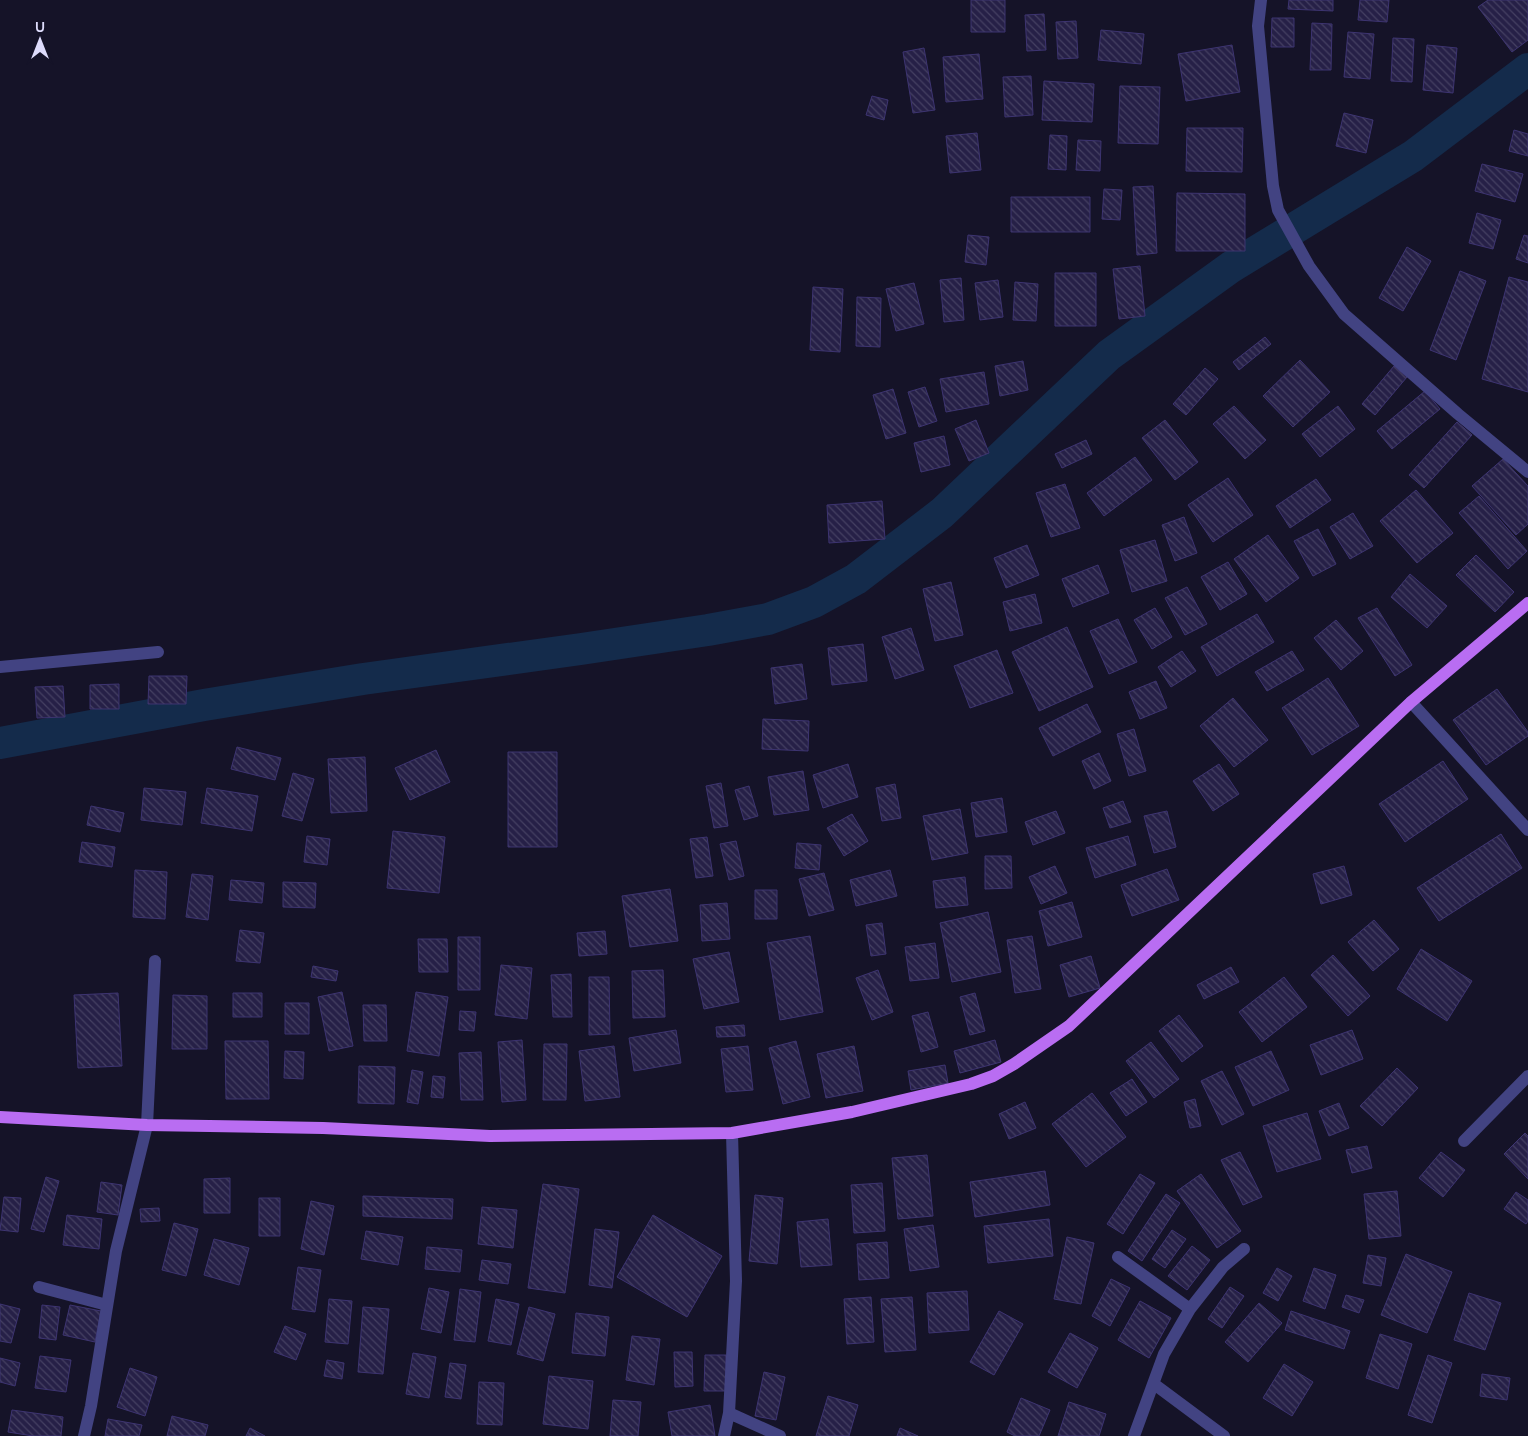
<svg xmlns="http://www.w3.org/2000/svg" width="1528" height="1436" font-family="Cabin,sans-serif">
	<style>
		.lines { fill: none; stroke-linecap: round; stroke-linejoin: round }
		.canal { stroke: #142b4b; stroke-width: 32 }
		.building { fill: url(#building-back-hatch); stroke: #3d3471 }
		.street { stroke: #424382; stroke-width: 12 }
		.primary { stroke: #b96df2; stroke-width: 12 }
	</style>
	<defs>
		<pattern id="building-back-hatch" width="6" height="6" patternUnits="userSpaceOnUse" patternTransform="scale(1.25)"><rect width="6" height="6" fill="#262047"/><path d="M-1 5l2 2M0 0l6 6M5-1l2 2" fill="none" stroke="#454062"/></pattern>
	</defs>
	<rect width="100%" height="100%" fill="#151328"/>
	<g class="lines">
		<path class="canal" d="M0,743L204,705L363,679L581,649L708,630L768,619L814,602L856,579L942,513L1109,355L1231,267L1413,156L1528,69"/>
	</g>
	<path class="building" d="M971,0H1005V32H971Z
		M1289,0H1333V11L1288,9Z
		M1360,0H1389L1387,22L1358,20Z
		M1488,0H1528V40L1512,52L1478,7Z
		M1044,14L1046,50L1027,51L1025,15Z
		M1272,18H1294V47H1271Z
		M1076,21L1078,58L1058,59L1056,22Z
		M1312,23L1332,24L1331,70H1310Z
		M1101,30L1144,34L1141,64L1098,60Z
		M1348,32L1374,34L1370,79L1344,77Z
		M1393,38L1414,39L1412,82L1391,81Z
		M1232,45L1240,92L1186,101L1178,54Z
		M1427,45L1457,48L1453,93L1423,90Z
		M924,48L935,110L913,113L903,52Z
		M979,54L983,99L946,102L943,57Z
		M1031,76L1033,115L1005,117L1003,77Z
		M1044,81L1094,84L1092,122L1042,120Z
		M1120,86L1160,87L1158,144L1118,143Z
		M872,96L888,100L884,120L866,115Z
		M1344,113L1373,120L1366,153L1336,146Z
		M1187,128H1243L1242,172L1186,171Z
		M1514,130L1528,134V156L1509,151Z
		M977,133L981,170L950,173L946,136Z
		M1050,135L1067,136L1066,170L1048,169Z
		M1078,140L1101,141L1100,171L1076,170Z
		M1482,164L1523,174L1515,202L1475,191Z
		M1153,186L1157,253L1137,255L1133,187Z
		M1104,189L1122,190L1120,220L1102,219Z
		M1177,193L1245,194V251H1176Z
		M1011,197H1090V232H1011Z
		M1477,213L1501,220L1493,249L1469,243Z
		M968,235L989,237L986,265L965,262Z
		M1524,235L1528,236V263L1516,259Z
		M1407,247L1431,261L1403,311L1379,298Z
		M1140,266L1145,316L1119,319L1113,269Z
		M1460,271L1486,281L1456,360L1430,350Z
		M1055,273H1096V326H1055Z
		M1509,277L1528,282V392L1482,379Z
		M961,278L964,320L944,322L940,280Z
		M998,280L1003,317L980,320L975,283Z
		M1015,282L1038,284L1036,321L1013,320Z
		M914,283L924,324L896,331L886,289Z
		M813,287L843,289L840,352L810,350Z
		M857,297L881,298L880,347L856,346Z
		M1265,337L1271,344L1239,370L1233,362Z
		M1300,360L1330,392L1293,427L1263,396Z
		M1023,361L1028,390L1000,396L995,366Z
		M1394,366L1407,377L1375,415L1362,404Z
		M1205,368L1218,379L1186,415L1173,404Z
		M984,372L989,404L946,412L940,379Z
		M925,387L937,421L919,427L908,392Z
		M893,389L906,433L886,439L873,395Z
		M1425,391L1440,409L1392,449L1377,431Z
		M1234,406L1266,440L1245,459L1213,424Z
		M1338,406L1355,429L1320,457L1302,434Z
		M976,420L989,453L969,461L955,429Z
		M1165,420L1198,462L1175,480L1142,438Z
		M1457,422L1472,435L1424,488L1409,475Z
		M944,436L950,465L921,472L914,443Z
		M1086,440L1092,454L1062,468L1055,454Z
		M1135,457L1152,480L1104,516L1087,493Z
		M1503,459L1528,486V524L1516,535L1472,486Z
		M1228,478L1253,515L1213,542L1188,505Z
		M1316,479L1331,500L1290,528L1276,506Z
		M1065,484L1080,528L1051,537L1036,493Z
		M1416,490L1453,533L1417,563L1380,521Z
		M1479,496L1527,551L1508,569L1459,513Z
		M882,501L885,539L829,543L827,505Z
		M1353,513L1373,546L1350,559L1330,527Z
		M1184,517L1197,553L1175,561L1162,525Z
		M1318,529L1336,564L1313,576L1294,541Z
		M1268,535L1299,578L1266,602L1234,559Z
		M1155,540L1167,581L1132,592L1120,550Z
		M1027,545L1039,575L1006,588L994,558Z
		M1476,555L1514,592L1495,612L1456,575Z
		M1228,562L1247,594L1220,610L1201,577Z
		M1098,565L1109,593L1073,607L1062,579Z
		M1410,574L1447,606L1427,628L1391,597Z
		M951,582L963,635L935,641L923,589Z
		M1187,587L1207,624L1185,635L1165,598Z
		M1035,594L1042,623L1010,631L1003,602Z
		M1155,608L1172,637L1152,649L1134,620Z
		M1377,608L1412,665L1395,676L1358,618Z
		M1257,614L1274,642L1217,676L1201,647Z
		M1118,619L1137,662L1109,674L1090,631Z
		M1336,620L1363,651L1341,670L1314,638Z
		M1067,627L1093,687L1039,711L1012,652Z
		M911,628L924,670L895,679L882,637Z
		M863,644L867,681L832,685L828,648Z
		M997,650L1013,693L970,708L954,666Z
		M1182,651L1196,671L1171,687L1158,667Z
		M1292,651L1304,670L1267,691L1255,672Z
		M802,664L807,699L775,704L771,668Z
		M149,676H187L186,704H148Z
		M1328,678L1359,726L1312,755L1282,708Z
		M1156,681L1167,708L1140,719L1129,692Z
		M119,684V709H90V685Z
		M63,686L65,717L37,718L35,687Z
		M1497,689L1528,732V736L1486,765L1453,720Z
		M1233,698L1268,740L1234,767L1200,726Z
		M1087,704L1101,732L1053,756L1039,728Z
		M763,719L809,721L808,751L762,749Z
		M1134,729L1146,771L1129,776L1117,734Z
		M237,747L281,758L275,780L231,769Z
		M436,750L450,782L410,800L395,768Z
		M508,752H557V847H508Z
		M1099,753L1111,781L1094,789L1082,761Z
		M365,757L367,811L331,813L328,759Z
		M1443,761L1468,799L1405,842L1379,804Z
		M848,764L858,797L823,808L813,775Z
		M1219,764L1239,794L1213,811L1193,781Z
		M803,771L809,810L774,815L768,777Z
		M293,773L314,779L302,821L282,816Z
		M721,783L728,826L714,828L706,786Z
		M895,784L901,818L882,821L876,788Z
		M749,786L758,816L744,820L735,790Z
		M144,788L186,792L182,825L141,820Z
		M207,788L258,796L252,831L201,823Z
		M1002,798L1007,832L976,837L971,803Z
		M1123,801L1131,822L1110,828L1103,808Z
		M91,806L124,813L120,832L87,825Z
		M960,809L968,853L932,860L923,816Z
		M1056,811L1065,833L1033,845L1025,822Z
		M1167,811L1176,847L1154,853L1144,816Z
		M852,814L868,841L844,856L827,828Z
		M393,831L445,837L439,893L387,888Z
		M1501,834L1522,868L1439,921L1417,888Z
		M307,836L330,839L327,865L304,862Z
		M1128,836L1136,865L1095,878L1086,848Z
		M707,837L713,876L696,878L690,839Z
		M736,841L744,876L729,880L720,844Z
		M82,842L115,847L112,867L79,862Z
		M797,843L821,845L819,870L795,868Z
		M985,856H1011L1012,888L985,889Z
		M1055,866L1067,893L1041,904L1029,877Z
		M1344,866L1352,895L1321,904L1313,874Z
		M1167,869L1179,900L1132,916L1121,885Z
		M135,870L167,872L165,919L133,917Z
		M890,870L897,896L856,906L850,880Z
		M824,873L834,910L809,916L799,879Z
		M192,874L213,876L208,920L186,917Z
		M965,877L968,905L936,908L933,881Z
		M231,880L264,883L262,903L229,900Z
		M283,882L316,883L315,908L283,907Z
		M670,889L678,941L630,947L622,896Z
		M755,890H777V919H755Z
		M1072,902L1082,937L1048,946L1039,911Z
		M727,903L730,939L702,941L700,905Z
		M988,912L1001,972L952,982L940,923Z
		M1374,920L1399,949L1373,971L1348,942Z
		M882,923L886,954L871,956L866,925Z
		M240,930L264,933L260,963L236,961Z
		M605,931L607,954L579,956L577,933Z
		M810,936L823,1012L780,1020L767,943Z
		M1032,936L1041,989L1015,993L1007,940Z
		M458,937H480V990H458Z
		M418,939H447L448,972H419Z
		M935,943L939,978L910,981L905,947Z
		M1421,949L1472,981L1447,1021L1397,989Z
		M729,952L739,1002L704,1009L693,959Z
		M1333,955L1370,996L1348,1016L1311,975Z
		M1091,956L1100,988L1069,997L1060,965Z
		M501,965L532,968L527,1019L495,1015Z
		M313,966L338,971L336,981L311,977Z
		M1231,967L1239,982L1204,999L1197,985Z
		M663,970L665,1017L633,1018L632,971Z
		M878,970L893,1012L872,1020L856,978Z
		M571,974L572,1017H553L551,975Z
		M589,977H609L610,1034L589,1035Z
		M1284,977L1307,1007L1262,1042L1239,1012Z
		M342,992L353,1046L329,1051L318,997Z
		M416,992L448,997L439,1056L407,1051Z
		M118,993L122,1066L78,1068L74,995Z
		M233,993H262V1017H233Z
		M975,993L985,1031L970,1035L960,997Z
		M173,995L207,996V1049H172Z
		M285,1003H309V1034H285Z
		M363,1005H386L387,1041H364Z
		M460,1011L476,1012L474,1031L459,1030Z
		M928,1012L938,1047L921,1052L912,1016Z
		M1179,1015L1203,1046L1182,1062L1159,1031Z
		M744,1025L745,1036L717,1037L716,1027Z
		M676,1030L681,1063L634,1071L629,1038Z
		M1352,1030L1363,1059L1321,1075L1310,1045Z
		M522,1040L526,1100L502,1102L498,1042Z
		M995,1040L1001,1062L960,1073L954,1051Z
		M225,1041H268L269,1099H226Z
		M796,1041L810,1097L783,1104L769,1048Z
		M1151,1042L1179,1079L1154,1098L1126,1061Z
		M544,1044H567L566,1100H543Z
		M614,1046L620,1097L585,1101L579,1051Z
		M748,1046L753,1090L726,1092L721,1049Z
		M854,1046L863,1091L826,1098L817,1054Z
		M285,1051L304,1052L303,1079L284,1078Z
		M1271,1051L1289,1090L1253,1106L1235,1067Z
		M481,1052L483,1100H461L459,1053Z
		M945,1065L948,1083L911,1090L908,1071Z
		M359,1066L395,1067L394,1104L358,1103Z
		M1397,1068L1418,1088L1382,1126L1360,1106Z
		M412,1070L423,1072L418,1104L407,1102Z
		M1222,1071L1244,1114L1222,1125L1201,1081Z
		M433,1076L445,1077L443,1098L431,1097Z
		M1132,1079L1147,1102L1126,1116L1110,1093Z
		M1092,1093L1126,1137L1086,1167L1052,1124Z
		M1195,1099L1201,1126L1190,1128L1184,1102Z
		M1025,1102L1036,1128L1009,1139L999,1114Z
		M1339,1103L1349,1128L1329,1136L1319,1111Z
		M1307,1113L1321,1159L1277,1172L1263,1126Z
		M1525,1133L1528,1136V1179L1504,1154Z
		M1367,1146L1372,1168L1352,1173L1346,1150Z
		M1240,1152L1262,1197L1243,1205L1221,1160Z
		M1441,1152L1465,1170L1443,1197L1419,1178Z
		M927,1155L933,1216L898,1219L892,1158Z
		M1045,1171L1050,1205L975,1217L970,1182Z
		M1140,1174L1155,1183L1123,1234L1107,1224Z
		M1201,1174L1241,1231L1217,1248L1177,1191Z
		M46,1177L59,1181L44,1232L31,1229Z
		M230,1178V1213H204V1179Z
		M101,1182L122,1185L118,1215L97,1212Z
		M882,1183L885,1231L854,1233L851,1185Z
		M543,1184L579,1189L565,1293L528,1288Z
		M1397,1191L1401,1236L1369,1239L1364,1194Z
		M1516,1192L1528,1200V1221L1526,1224L1504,1209Z
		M1166,1194L1180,1203L1142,1261L1128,1251Z
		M755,1195L783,1198L777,1264L749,1261Z
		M363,1196L453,1199L452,1219L363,1216Z
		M4,1197L21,1198L18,1232L0,1230Z
		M259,1198H280V1236H259Z
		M311,1201L334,1206L324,1255L301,1249Z
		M482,1207L517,1210L513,1248L478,1244Z
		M159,1208L160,1221L141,1222L140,1209Z
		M67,1215L102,1219L99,1249L63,1245Z
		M653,1215L722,1256L687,1317L617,1277Z
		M828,1219L832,1265L801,1267L797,1222Z
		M1049,1219L1053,1256L988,1263L984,1226Z
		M174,1223L198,1229L186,1276L162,1270Z
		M933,1225L939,1267L910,1271L904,1229Z
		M595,1229L619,1232L612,1288L589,1285Z
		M1172,1230L1186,1239L1165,1268L1152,1259Z
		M366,1231L403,1237L398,1265L361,1259Z
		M1067,1237L1094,1243L1081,1304L1054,1299Z
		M214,1239L249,1248L239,1285L204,1275Z
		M887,1242L889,1278L859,1280L857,1244Z
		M1192,1246L1210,1260L1187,1290L1168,1276Z
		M427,1247L462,1250L460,1272L425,1269Z
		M1406,1254L1452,1272L1427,1333L1381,1315Z
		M1368,1255L1386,1258L1381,1286L1363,1283Z
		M482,1260L511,1264L508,1284L479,1280Z
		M298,1267L321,1270L315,1312L292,1309Z
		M1277,1268L1292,1276L1278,1301L1263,1293Z
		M1314,1268L1336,1275L1325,1309L1303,1301Z
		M1111,1279L1130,1288L1110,1326L1092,1316Z
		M1230,1287L1244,1296L1222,1328L1208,1319Z
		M429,1288L449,1292L441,1333L421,1329Z
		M460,1289L481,1292L475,1342L454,1340Z
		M967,1291L969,1330L929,1333L927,1293Z
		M1469,1293L1501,1303L1485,1350L1454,1340Z
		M1346,1295L1364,1300L1359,1313L1342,1307Z
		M871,1297L874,1342L847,1344L844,1299Z
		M912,1297L916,1350L885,1352L881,1299Z
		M329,1299L352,1301L348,1344L325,1342Z
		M496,1299L519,1304L511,1345L488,1341Z
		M1140,1301L1171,1318L1149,1358L1118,1340Z
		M1259,1303L1282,1323L1248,1362L1225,1342Z
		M0,1304L20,1309L11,1343L0,1341Z
		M42,1305L60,1307L56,1340L39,1338Z
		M70,1305L101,1311L95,1342L63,1335Z
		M363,1307L389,1309L383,1374L358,1372Z
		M529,1307L555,1314L543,1361L517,1354Z
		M999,1311L1023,1324L994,1375L970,1362Z
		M1291,1311L1350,1331L1344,1349L1285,1330Z
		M576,1313L609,1317L605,1356L572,1353Z
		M285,1326L306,1334L296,1360L274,1352Z
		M1070,1333L1098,1348L1077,1388L1048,1372Z
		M1380,1334L1412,1344L1398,1389L1366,1378Z
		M632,1336L660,1339L654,1385L626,1380Z
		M674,1352H692L693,1386L675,1387Z
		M413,1353L436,1357L429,1398L406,1394Z
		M705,1355H726V1391H704Z
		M1428,1355L1452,1363L1432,1423L1408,1415Z
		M40,1356L71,1360L66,1392L35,1388Z
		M0,1358L20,1363L15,1386L0,1382Z
		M327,1360L344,1363L342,1379L324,1376Z
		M450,1363L466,1365L461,1399L445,1397Z
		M1284,1364L1313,1382L1292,1416L1263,1398Z
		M130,1368L157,1377L145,1416L117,1407Z
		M764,1372L785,1377L776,1420L755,1416Z
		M1482,1374L1510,1378L1507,1400L1480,1396Z
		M549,1376L593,1381L588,1429L543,1424Z
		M479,1382L504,1383L502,1425L477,1424Z
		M828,1396L858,1405L849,1436H816Z
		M1021,1398L1050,1410L1039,1436H1015L1007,1432Z
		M613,1400L641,1402L638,1436H610Z
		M1069,1402L1106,1414L1099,1436H1058Z
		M710,1405L715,1436H672L668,1412Z
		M12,1410L63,1417L61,1436H33L8,1432Z
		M172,1416L208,1425L205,1436H167Z
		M108,1419L142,1425L139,1436H105Z
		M250,1428L265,1436H246Z
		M900,1428L918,1436H897Z"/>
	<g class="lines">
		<path class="street" d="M1261,0L1258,26L1273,186L1278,210L1309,266L1344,314L1458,414L1528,472
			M0,667L158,652
			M1411,702L1528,830
			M1464,1141L1528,1076
			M1118,1257L1190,1309L1164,1354L1134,1436
			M39,1287L107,1305
			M1190,1309L1223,1267L1244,1249
			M1154,1384L1224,1436
			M729,1413L780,1436
			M84,1436L91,1406L116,1251L147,1125L155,961
			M724,1436L729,1413L736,1281L732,1133"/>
		<path class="primary" d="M0,1117L147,1125L323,1128L490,1136L732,1133L852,1112L971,1084L993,1076L1014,1064L1069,1026L1411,702L1528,603"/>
	</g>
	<g transform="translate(40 40)" stroke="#151328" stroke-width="4" paint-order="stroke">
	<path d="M0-4L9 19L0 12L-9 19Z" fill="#dedcfc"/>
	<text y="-8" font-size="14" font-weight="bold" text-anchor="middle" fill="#dedcfc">U</text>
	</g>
</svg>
